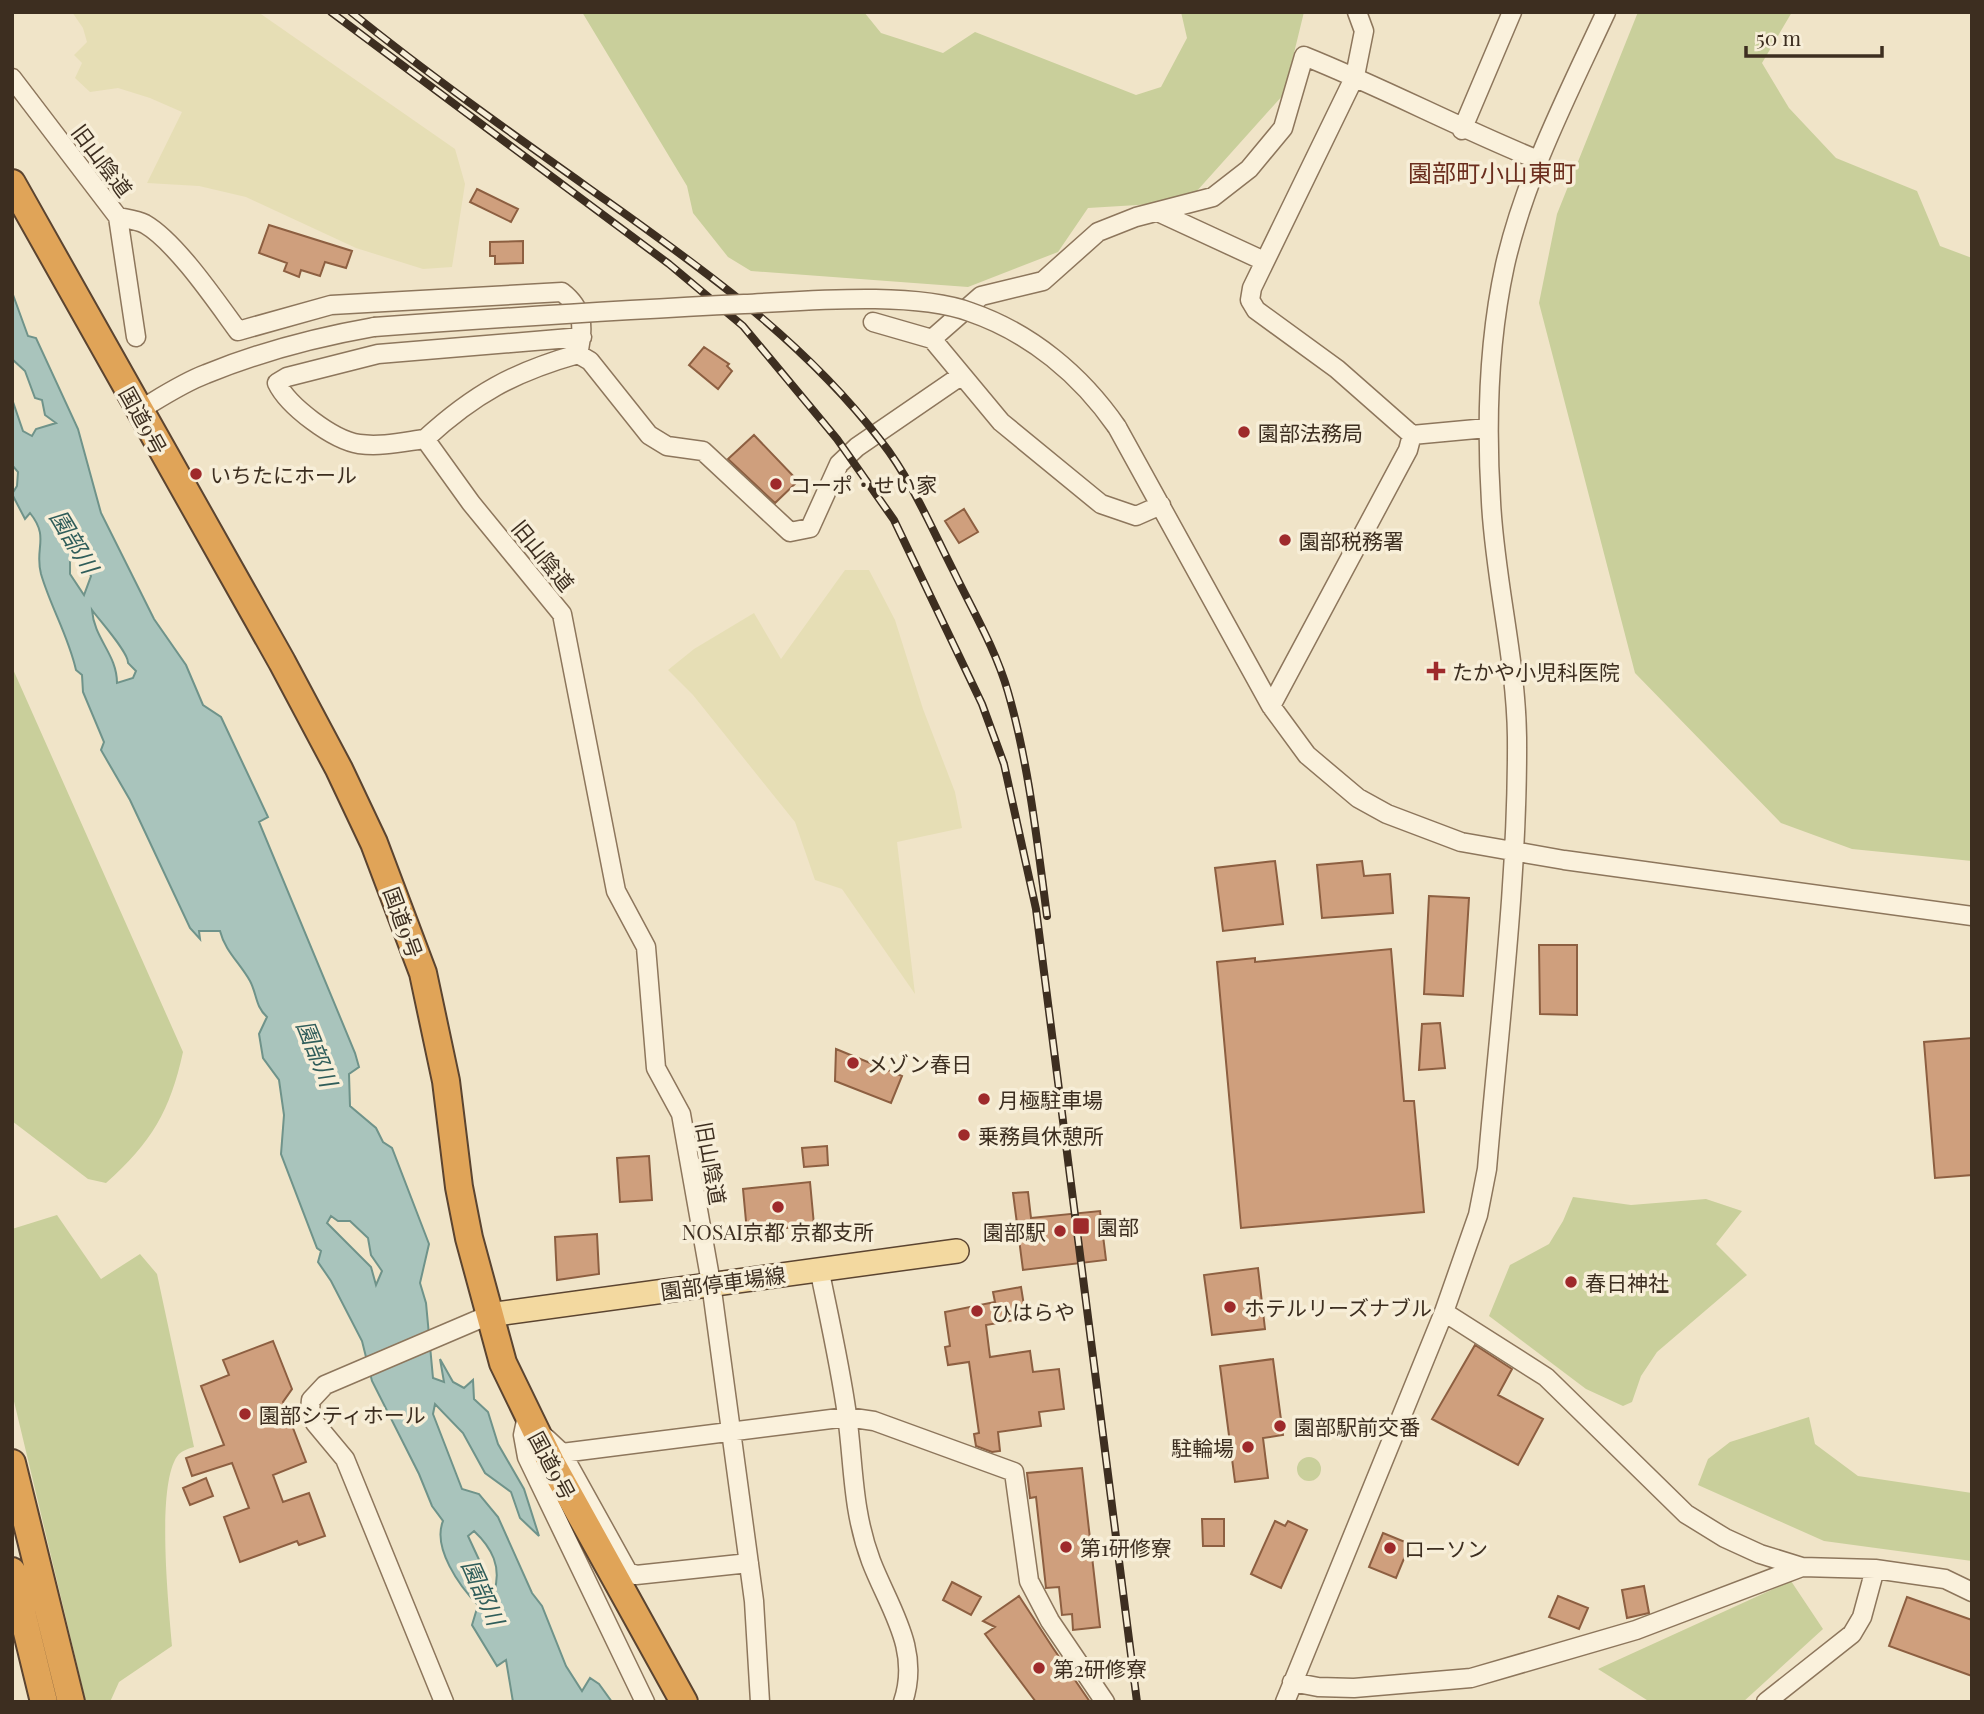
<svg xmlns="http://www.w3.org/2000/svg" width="1984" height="1714" font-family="'Playfair Display','Noto Sans JP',serif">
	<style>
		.farmland { fill: #e6deb5 }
		.green { fill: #c9cf9b }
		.water { fill: #a9c4bc; stroke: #6f938a; stroke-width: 2; fill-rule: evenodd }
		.building { fill: #cf9f7d; stroke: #8d5f41; stroke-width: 2 }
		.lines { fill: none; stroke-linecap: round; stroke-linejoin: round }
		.minor-casing { stroke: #8d765c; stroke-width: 21 }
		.major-casing { stroke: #5b4430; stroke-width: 26 }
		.highway-casing { stroke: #5b4430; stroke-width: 30 }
		.minor { stroke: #faf1dc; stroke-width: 18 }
		.major { stroke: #f3d9a0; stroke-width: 23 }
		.highway { stroke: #e0a458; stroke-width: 26 }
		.rail-casing { stroke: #3d2e20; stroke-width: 8 }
		.rail { stroke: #f7eed8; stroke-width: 5; stroke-dasharray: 16; stroke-linecap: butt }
		.minor-bridge-casing { stroke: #8d765c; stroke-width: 21; stroke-linecap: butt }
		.minor-bridge { stroke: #faf1dc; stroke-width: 18 }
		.poi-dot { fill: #9e2a2b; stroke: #f7eed8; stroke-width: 2.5 }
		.labels { text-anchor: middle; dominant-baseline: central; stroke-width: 7; stroke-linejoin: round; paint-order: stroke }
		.street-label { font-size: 21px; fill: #3d2e20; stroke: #f7eed8 }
		.poi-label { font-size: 21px; fill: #3d2e20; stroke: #f7eed8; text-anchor: start }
		.water-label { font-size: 23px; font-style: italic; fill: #2f5d5a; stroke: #f7eed8 }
		.quarter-label { font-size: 24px; fill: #6b2e1e; stroke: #f7eed8 }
	</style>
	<rect width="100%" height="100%" fill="#f0e4c8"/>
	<path class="farmland" d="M72,12H258L455,149L465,184L452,267L423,269L356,248L246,197L199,186L147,183L182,112L150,98L118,88L90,92L75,78L82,63L74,55L87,42L83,28Z
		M845,570H869L895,620L923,709L955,792L962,828L897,842L915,994L842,889L815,880L795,822L693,695L668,670L694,649L754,613L781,659Z"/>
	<path class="green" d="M582,12H864L881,33L943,53L975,32L1136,95L1161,87L1187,38L1181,12H1304L1284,94L1187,202L1088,208L1058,252L968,287L751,271L728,257L693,213L687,186Z
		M1638,12H1792L1762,63L1789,108L1836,158L1917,191L1940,246L1972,258V861L1852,849L1781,823L1635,673L1539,303L1557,214Z
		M12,667L183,1052C170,1111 152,1142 106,1183L88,1179L12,1121Z
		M1573,1197L1631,1205L1706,1199L1742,1211L1716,1244L1747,1275L1657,1352L1641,1376L1632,1402L1623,1406L1586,1389L1489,1316L1510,1265L1549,1244L1563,1221Z
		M57,1215L101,1279L140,1254L157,1274L194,1447C190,1448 182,1451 179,1454C155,1480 169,1609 172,1646L119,1682L110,1702H86L12,1393V1229Z
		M1809,1417L1815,1444L1858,1476L1972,1493V1561L1824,1541L1698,1485L1708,1459L1730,1442Z
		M1297 1469a12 12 0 1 1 24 0a12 12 0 1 1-24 0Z
		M1791,1581L1823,1629L1743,1702H1650L1598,1669Z"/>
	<path class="water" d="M12,292L28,336L36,338L78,429L101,513L154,619L186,665L203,705L221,717L268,817L259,822L355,1053L359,1067L349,1074L350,1106L376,1128L383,1142L392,1148L429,1244L420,1283L426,1303L433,1378L444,1382L440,1359L453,1382L464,1388L473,1380L474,1399L488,1412L498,1444L524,1489L539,1536L520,1518L511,1492L485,1473L463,1433L435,1404L433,1414L462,1489L479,1494L498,1517L532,1593L542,1606L566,1666L582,1691L590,1678L599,1684L612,1702H513L506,1660L497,1666L472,1625L478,1605C460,1587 432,1548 443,1521L432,1506L419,1474L372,1381L362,1341L331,1281L318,1262L321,1251L317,1248L281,1154L284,1115L279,1080L263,1058L259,1034L267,1017C255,1006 257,994 250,981C240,963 225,951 220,931H199L200,939L190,928L130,800L101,750L104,742L83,692L82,675L76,670C68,635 51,608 41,574C34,548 50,538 30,513L25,519L12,494L17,486L18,472L12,465V399L23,431L32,436L36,429L56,423L45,415L42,400L35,398L25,371L12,359ZM76,552L91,576L84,595L70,574V562ZM92,610C100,621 129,653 128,663L136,671L133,678L117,683C117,654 94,639 92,610ZM331,1216L338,1221H350L368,1238L371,1255L382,1271L376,1285L371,1267L327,1223ZM474,1531C492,1548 502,1567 494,1592L468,1536Z"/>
	<path class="building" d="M477,189L518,209L511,222L470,202Z
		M269,225L352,251L346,268L325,262L320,276L301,270L299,277L284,271L287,263L259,253Z
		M523,241V263L495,264V256H490V242Z
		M704,347L729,364L727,366L732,371L718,389L689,365Z
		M754,435L798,481L775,503L728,459Z
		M964,509L978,532L959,543L945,521Z
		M1275,861L1283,924L1223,931L1215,868Z
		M1362,861L1364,876L1390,874L1393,913L1322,918L1317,865Z
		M1429,896L1469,898L1463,996L1424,994Z
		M1539,945H1577V1015L1540,1014Z
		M1391,949L1404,1101H1414L1424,1212L1241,1228L1217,962L1255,958V962Z
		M1440,1023L1445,1068L1419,1070L1422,1024Z
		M1972,1038V1175L1935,1178L1924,1042Z
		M836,1049L902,1076L891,1103L835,1081Z
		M827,1146L828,1165L804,1167L802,1148Z
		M649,1156L652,1200L620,1202L617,1158Z
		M810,1182L814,1225L747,1232L743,1189Z
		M1028,1192L1031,1218L1100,1211L1106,1260L1023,1270L1013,1193Z
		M597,1234L599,1274L557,1280L555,1237Z
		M1258,1268L1265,1329L1212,1335L1204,1275Z
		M1021,1287L1026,1318L986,1325L990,1357L1030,1351L1033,1372L1059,1369L1064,1409L1039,1412L1041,1426L998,1432L1000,1451L992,1452L976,1446L974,1434L979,1433L969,1362L948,1365L945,1347L950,1346L945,1312L995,1302L993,1292Z
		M273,1341L292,1389L283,1402L306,1462L273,1475L283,1502L309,1493L325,1536L299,1545L297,1541L240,1562L224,1517L249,1508L232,1463L192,1476L186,1458L224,1445L201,1386L229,1375L223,1360Z
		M1475,1345L1512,1369L1498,1395L1543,1419L1518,1465L1432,1419Z
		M1273,1359L1283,1435L1263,1438L1268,1478L1235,1482L1220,1366Z
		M1082,1468L1100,1627L1073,1630L1072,1614L1062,1615L1059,1587L1046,1588L1036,1497L1030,1498L1027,1473Z
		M206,1478L213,1496L190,1505L183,1488Z
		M1202,1519H1224V1546H1203Z
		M1275,1521L1285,1526L1288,1521L1307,1530L1281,1588L1251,1574Z
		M1383,1533L1410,1544L1396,1578L1369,1567Z
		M952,1582L981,1597L971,1615L943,1600Z
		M1644,1586L1649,1613L1627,1618L1622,1590Z
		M1019,1596L1053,1648L1090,1702H1036L985,1634L995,1627L983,1621Z
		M1558,1596L1588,1608L1579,1629L1549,1617Z
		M1907,1597L1972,1620V1676L1889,1646Z"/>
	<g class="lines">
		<g class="minor-casing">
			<path id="minor" d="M1357,12L1364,31L1355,76L1252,288L1250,300L1256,310L1337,369L1412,435L1487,428
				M12,78L118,217C127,219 137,220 145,224C176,242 216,301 238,331L331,305L562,292C584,309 584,328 578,354
				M1462,130L1512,12
				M1158,212L1264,261
				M118,217L136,337
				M873,322L932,339L1001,422L1101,504L1136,516L1161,505
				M932,339L981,296L1043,281L1098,232L1136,217L1213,197L1249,169L1283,128L1304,56C1384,88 1459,128 1538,160
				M578,354L590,361L649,435L667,446L703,451L790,532L810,528L839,464L857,447L962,375
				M138,411C160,398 182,383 206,374C260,352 317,337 374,327
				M1117,427L1271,706L1307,755L1358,798L1387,814L1461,842L1564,860L1972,916
				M425,439L471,503L562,614L616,891L646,947L656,1068L681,1114L711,1283L754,1601L760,1702
				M425,439C403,442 381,447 359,444C333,440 288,406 277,383L287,377L378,354L582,337
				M425,439C474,394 514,372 578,354
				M1271,706L1408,450L1412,435
				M819,1268C829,1317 840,1365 847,1415C854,1467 852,1510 871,1561C889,1608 921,1649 903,1702
				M1444,1312L1546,1377L1686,1514L1725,1538L1760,1554L1802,1567L1875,1569L1945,1579L1972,1592
				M527,1416L523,1435L527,1457L645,1702
				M546,1438L562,1453L847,1417L874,1421L1014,1472L1029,1581L1050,1621L1105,1702
				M562,1453L628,1572L636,1575L749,1563
				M1292,1682L1318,1687L1354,1688L1471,1678L1636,1630L1802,1567
				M444,1702L345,1459L315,1423L310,1410L311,1400L325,1385L489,1315
				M1285,1702L1444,1312L1478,1215L1487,1169C1499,1026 1518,881 1517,737C1516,658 1495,581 1491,502C1486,423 1488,343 1505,265C1525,177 1568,94 1606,12
				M1766,1702L1852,1634L1862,1617L1875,1569"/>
		</g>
		<g class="major-casing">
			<path id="major" d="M489,1315L957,1251"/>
		</g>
		<g class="highway-casing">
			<path id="highway" d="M12,183L282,662L339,769L374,843L423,973L446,1081L459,1187L469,1238L503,1363L551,1462L684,1702
				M12,1463L71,1702
				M12,1571L44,1702"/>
		</g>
		<use href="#minor" class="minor"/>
		<use href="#major" class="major"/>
		<use href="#highway" class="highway"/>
		<g class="rail-casing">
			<path id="rail" d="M331,12L669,264L743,326L837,439L894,520L982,704L1004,764L1036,909L1137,1702
				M351,12C434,79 521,140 607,201C707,272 806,343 881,441C911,479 932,529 954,572C973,611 996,650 1008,692C1029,765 1037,841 1047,916"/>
		</g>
		<use href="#rail" class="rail"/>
		<g class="minor-bridge-casing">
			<path id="minor-bridge" d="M374,327C497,318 620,310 744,304C806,301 912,291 970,312C1031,333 1081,375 1117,427"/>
		</g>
		<use href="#minor-bridge" class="minor-bridge"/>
	</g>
	<g class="poi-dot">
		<circle cx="1244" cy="432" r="7"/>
		<circle cx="196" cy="474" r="7"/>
		<circle cx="776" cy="484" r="7"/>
		<circle cx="1285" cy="540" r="7"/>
		<path d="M1432.5 660.5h7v7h7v7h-7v7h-7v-7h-7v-7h7z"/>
		<circle cx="853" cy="1063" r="7"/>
		<circle cx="984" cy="1099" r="7"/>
		<circle cx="964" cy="1135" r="7"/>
		<circle cx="778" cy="1207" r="7"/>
		<rect x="1072" y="1217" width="18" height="18" rx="3.5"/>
		<circle cx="1060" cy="1231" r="7"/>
		<circle cx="1571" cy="1282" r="7"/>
		<circle cx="1230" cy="1307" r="7"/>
		<circle cx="977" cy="1311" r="7"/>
		<circle cx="245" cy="1414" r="7"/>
		<circle cx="1280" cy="1426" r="7"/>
		<circle cx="1248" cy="1447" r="7"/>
		<circle cx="1066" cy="1547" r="7"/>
		<circle cx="1390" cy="1548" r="7"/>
		<circle cx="1039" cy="1668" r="7"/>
	</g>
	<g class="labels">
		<g class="street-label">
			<text transform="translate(103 160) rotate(53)">旧山陰道</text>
			<text transform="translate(144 420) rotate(61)">国道9号</text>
			<text transform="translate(544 555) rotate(51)">旧山陰道</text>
			<text transform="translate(404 922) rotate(70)">国道9号</text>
			<text transform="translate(712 1163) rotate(80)">旧山陰道</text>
			<text transform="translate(723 1282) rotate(-8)">園部停車場線</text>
			<text transform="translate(553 1465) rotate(62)">国道9号</text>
		</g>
		<g class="poi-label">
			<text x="1258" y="432">園部法務局</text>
			<text x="210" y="474">いちたにホール</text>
			<text x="790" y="484">コーポ・せい家</text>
			<text x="1299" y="540">園部税務署</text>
			<text x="1452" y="671">たかや小児科医院</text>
			<text x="867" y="1063">メゾン春日</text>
			<text x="998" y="1099">月極駐車場</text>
			<text x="978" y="1135">乗務員休憩所</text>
			<text x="1097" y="1226">園部</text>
			<text x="778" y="1231" text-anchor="middle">NOSAI京都 京都支所</text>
			<text x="1046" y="1231" text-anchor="end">園部駅</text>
			<text x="1585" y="1282">春日神社</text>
			<text x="1244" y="1307">ホテルリーズナブル</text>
			<text x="991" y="1311">ひはらや</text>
			<text x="259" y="1414">園部シティホール</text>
			<text x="1294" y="1426">園部駅前交番</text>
			<text x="1234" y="1447" text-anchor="end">駐輪場</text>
			<text x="1080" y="1547">第1研修寮</text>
			<text x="1404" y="1548">ローソン</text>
			<text x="1053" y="1668">第2研修寮</text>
		</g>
		<g class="water-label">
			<text transform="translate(75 541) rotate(59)">園部川</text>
			<text transform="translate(318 1053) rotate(68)">園部川</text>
			<text transform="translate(484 1592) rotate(66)">園部川</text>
		</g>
		<g class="quarter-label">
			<text x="1492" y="172">園部町小山東町</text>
		</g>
	</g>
	<rect width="1984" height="1714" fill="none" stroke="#3d2e20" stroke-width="28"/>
	<path d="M1746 46v10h136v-10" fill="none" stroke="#3d2e20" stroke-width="3.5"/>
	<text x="1756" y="46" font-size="21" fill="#3d2e20" stroke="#f7eed8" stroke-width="5" paint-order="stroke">50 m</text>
</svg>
